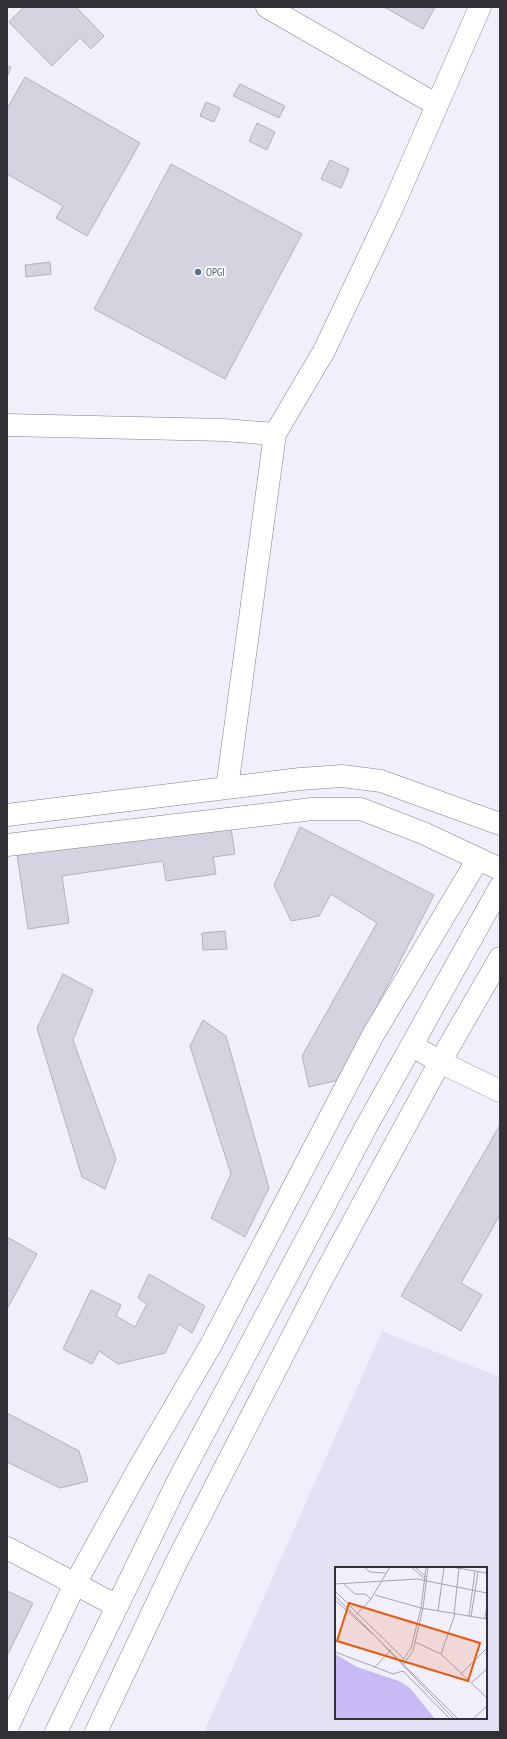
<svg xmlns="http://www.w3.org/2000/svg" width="507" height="1739" font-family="'PT Sans Narrow',sans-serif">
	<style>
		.built { fill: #e5e1f5; fill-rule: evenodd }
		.building { fill: #d5d3df; stroke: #b4b1be }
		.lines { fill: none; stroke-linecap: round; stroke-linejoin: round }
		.minor-casing { stroke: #82808b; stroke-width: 23 }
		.primary-casing { stroke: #82808b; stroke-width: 23 }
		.minor { stroke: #fff; stroke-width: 22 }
		.primary { stroke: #fff; stroke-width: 22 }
		.service-dot { fill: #5c6f8a; stroke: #fff; stroke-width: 1.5 }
		.labels { text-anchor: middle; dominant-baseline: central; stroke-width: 4; stroke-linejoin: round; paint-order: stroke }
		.service-label { font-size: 11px; fill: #4e5e75; stroke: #fff; text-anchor: start }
		.inset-road { fill: none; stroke: #a5a3ad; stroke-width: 1 }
		.view { fill: #e8590c; fill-opacity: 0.15; stroke: #e8590c; stroke-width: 2 }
		.inset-edge { fill: none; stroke: #323136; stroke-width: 2 }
	</style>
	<rect width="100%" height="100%" fill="#f2effc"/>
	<path class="built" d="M382,1331L500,1377V1732H204ZM336,1568H486V1718H336Z"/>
	<path class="building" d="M24,7H76L104,36L91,49L80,38L52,66L9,22Z
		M384,7H435L423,29Z
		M7,66L11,67L7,77Z
		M25,77L140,143L87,236L56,218L63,206L7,174V109Z
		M240,84L285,106L279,118L233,96Z
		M206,102L220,108L214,122L200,116Z
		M257,123L275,132L267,150L249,141Z
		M330,160L349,169L341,188L321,179Z
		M171,164L302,234L225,379L94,309Z
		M50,262L51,274L26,277L25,265Z
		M229,816L235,854L213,857L216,874L166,881L163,861L62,876L69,923L28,929L16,847Z
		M300,827L434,895L339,1080L309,1087L302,1056L377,923L331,894L319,916L291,921L274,885Z
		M225,931L227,949L203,950L202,933Z
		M63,974L93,990L73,1040L116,1159L105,1189L82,1177L37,1028Z
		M203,1020L226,1036L269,1188L245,1237L211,1218L231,1174L190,1046Z
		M500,1125V1215L461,1283L482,1295L461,1331L401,1296Z
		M7,1237L37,1254L7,1309Z
		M149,1274L205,1306L192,1333L179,1324L165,1353L118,1364L99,1351L92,1364L63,1349L91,1290L121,1305L116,1316L135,1327L147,1304L138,1298Z
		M7,1413L79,1451L88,1481L60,1488L7,1462Z
		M7,1591L33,1603L7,1656Z"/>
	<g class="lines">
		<g class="minor-casing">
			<path id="minor" d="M267,7L437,105
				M7,425L224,430L275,434L227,788
				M275,434L324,351L392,208L480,7
				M7,815L300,779L342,776L381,781L500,824
				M7,845L312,809H361L423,833L500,869
				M413,1046L440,1062L500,1091
				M7,1548L117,1606
				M7,1728L75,1584L139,1468L212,1343L373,1035L478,859"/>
		</g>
		<g class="primary-casing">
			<path id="primary" d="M56,1732L176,1485L366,1127L500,887
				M96,1732L175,1565L321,1281L440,1062L500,958"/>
		</g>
		<use href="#minor" class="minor"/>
		<use href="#primary" class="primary"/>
	</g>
	<circle class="service-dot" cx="198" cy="272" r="4"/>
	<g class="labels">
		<g class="service-label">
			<text x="206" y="272">OPGI</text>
		</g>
	</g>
	<g transform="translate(335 1567)">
		<rect width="152" height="152" fill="#f2effc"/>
		<path d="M0,87L22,100L64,114L75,121L100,152H0Z" fill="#c7baf5"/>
		<path class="inset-road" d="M29,0L35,5L50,6M76,0L90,12M80,0L91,10M116,0L152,6M0,17L82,12L152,26M9,17L20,27H30L36,32L55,0M0,24L69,92M40,28L86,41L152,52M0,29L123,152M0,33L41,70L119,152M103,44L109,0M119,47L124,2M21,48L36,32M134,49L140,4M136,50L143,5M150,52L152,38M80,75L106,87L120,47M0,85L40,100L56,83M106,87L152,131M66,96L76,81L86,41L91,0M68,98L78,84L88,41L93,0M40,100L58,107L68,104L74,110M127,106L152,81M74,110L115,152M137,115L152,102M138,152L152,139"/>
		<path class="view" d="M14,36L145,76L133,114L2,74Z"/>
		<rect width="152" height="152" class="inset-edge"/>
	</g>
	<rect width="507" height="1739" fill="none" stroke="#323136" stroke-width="16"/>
</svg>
